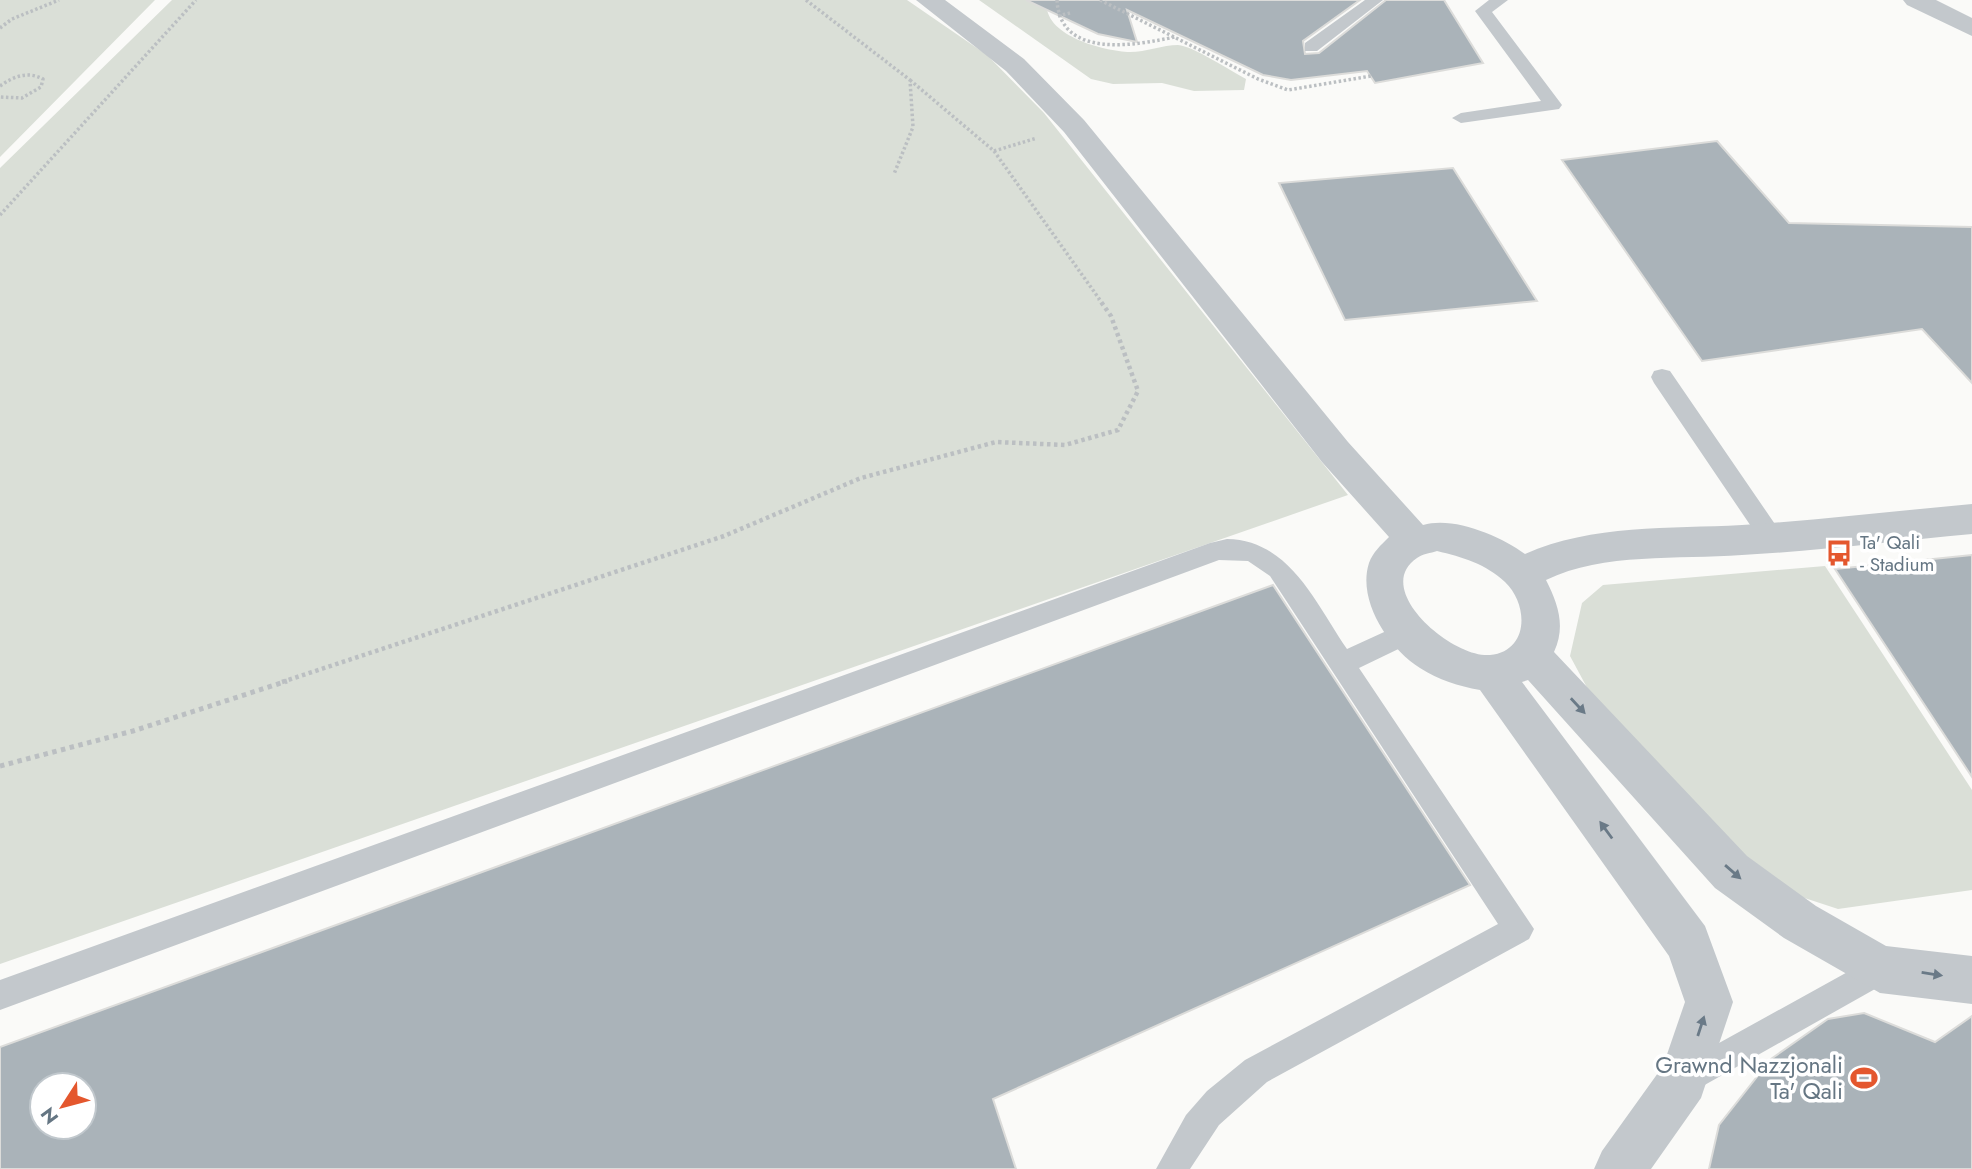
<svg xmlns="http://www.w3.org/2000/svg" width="1972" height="1169" font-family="Jost,sans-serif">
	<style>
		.green { fill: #dadfd7 }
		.building { fill: #aab3b9; stroke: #dcdcda; stroke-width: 2; fill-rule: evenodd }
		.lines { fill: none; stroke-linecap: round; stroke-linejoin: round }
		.path-far2 { stroke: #bbbfc2; stroke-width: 3.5; stroke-dasharray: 2.5 2.5; stroke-linecap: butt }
		.path-far1 { stroke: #bbbfc2; stroke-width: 4.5; stroke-dasharray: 3.5 3.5; stroke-linecap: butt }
		.path { stroke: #bbbfc2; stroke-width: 5; stroke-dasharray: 4.5 4.5; stroke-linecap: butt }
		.service { fill: #c3c8cc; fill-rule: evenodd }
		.minor { fill: #c3c8cc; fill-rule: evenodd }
		.oneway { fill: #6a7a87 }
		.labels { text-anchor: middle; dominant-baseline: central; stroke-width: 7; stroke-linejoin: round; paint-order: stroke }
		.poi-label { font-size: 19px; fill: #657683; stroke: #fff; text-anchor: start }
		.near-poi-label { font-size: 23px; fill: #657683; stroke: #fff; text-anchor: end }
	</style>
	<rect width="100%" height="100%" fill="#fafaf8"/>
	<path class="green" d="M0,0H155L0,157Z
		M172,0H907L987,55L1044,113L1348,495L0,964V168Z
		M979,0H1047C1041,35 1103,51 1130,52C1146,52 1163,45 1178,45C1193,46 1231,71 1246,79L1244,90L1194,91L1162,83L1113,84L1091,79Z
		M1825,566L1972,790V890L1838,909L1765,885L1598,708L1570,656L1582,603L1603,585Z"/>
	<path class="building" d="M1026,0H1360L1303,41L1305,54L1319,53L1386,0H1444L1483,63L1375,83L1367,71L1291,80L1263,75L1127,10L1137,42L1098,34Z
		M1717,141L1789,223L1972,227V383L1922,329L1702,361L1562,160Z
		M1453,168L1537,301L1345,320L1279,183Z
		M1972,555V777L1835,569Z
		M1273,585L1470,885L993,1099L1016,1169H0V1047ZM42,1085H84V1127H42Z
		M1864,1013L1935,1042L1972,1016V1169H1709L1719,1125L1771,1059L1828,1019Z"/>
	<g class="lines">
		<path class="path-far2" d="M806,0L910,80L913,127L894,174
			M1057,0C1060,60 1136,45 1175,37
			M1100,0L1258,79L1288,90L1371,76
			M1058,16L1070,13
			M0,28L12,19L59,0
			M910,80L994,151L1100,300
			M0,86C14,76 28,71 43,79L41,87L22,98L0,97
			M994,151L1037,138
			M0,215L196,0"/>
		<path class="path-far1" d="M282,682L724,536L861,478L996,442L1065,445L1118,430L1138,391L1111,316L1099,299"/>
		<path class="path" d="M0,766L133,731L287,681"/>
		<path class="service" d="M1365,0H1383L1317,51H1305V43Z
			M1489,0H1508L1492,12L1559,101L1562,105L1559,109L1461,123L1452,118L1461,113L1541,101L1475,11Z
			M1662,369L1670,371L1779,530L1783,537L1779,544L1771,547L1763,544L1654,383L1651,377L1654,371Z
			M1227,539C1290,540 1316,604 1347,649L1406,622L1415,625L1419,633L1415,641L1359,668L1534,929L1529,939L1267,1082L1219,1125L1190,1169H1156L1186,1115L1207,1091L1245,1060L1498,924L1270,576L1248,561L1219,560L0,1010V980L1210,543Z
			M1880,954L1891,958L1895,969L1891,980L1694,1091L1683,1096L1672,1091L1667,1080L1672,1069Z"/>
		<path class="minor" d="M916,0H945L1024,59L1084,120L1348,442L1423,525C1454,516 1500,536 1525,554C1592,524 1670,529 1742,525C1819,520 1895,511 1972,504V534C1895,541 1819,551 1742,555C1678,560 1604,552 1546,580C1558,604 1566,626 1554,652L1747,856L1816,906L1886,946L1972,956V1004L1880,993L1784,938L1715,888L1528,680L1522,682L1705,926L1733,1002L1701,1098L1651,1169H1594L1602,1151L1663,1066L1685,1002L1669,956L1480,690C1458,686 1439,680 1420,668C1388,648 1357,600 1369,563C1373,552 1381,545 1389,537L1322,462L1064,132L1006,71ZM1437,551C1462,557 1486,564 1505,582C1529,605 1529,651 1490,655C1452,658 1371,589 1417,558C1422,554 1431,553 1437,551Z
			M1903,0H1936L1972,18V36L1907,5Z"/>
	</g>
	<defs><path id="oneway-solid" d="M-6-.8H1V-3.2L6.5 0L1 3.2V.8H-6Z" transform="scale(1.75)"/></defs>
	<g class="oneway">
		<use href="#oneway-solid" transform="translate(1578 706) rotate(47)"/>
		<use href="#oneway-solid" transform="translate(1606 830) rotate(-126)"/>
		<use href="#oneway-solid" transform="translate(1733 872) rotate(41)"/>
		<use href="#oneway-solid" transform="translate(1932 974) rotate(9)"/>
		<use href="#oneway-solid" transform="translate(1701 1026) rotate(-72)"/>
	</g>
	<defs>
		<g id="bus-bare" transform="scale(2.1)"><path d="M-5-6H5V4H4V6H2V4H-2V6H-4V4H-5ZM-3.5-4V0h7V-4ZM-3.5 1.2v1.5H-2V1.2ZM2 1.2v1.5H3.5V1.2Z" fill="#e4572e" stroke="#fff" stroke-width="2.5" paint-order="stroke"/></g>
		<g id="stadium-bare" transform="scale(2.1)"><path d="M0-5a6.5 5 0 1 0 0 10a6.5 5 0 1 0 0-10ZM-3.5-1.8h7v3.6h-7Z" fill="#e4572e" stroke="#fff" stroke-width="2.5" paint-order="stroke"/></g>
	</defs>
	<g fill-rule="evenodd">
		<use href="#bus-bare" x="1839" y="553"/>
		<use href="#stadium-bare" x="1864" y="1078"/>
	</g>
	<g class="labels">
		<g class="poi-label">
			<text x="1860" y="542">Ta' Qali<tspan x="1860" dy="22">- Stadium</tspan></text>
		</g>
		<g class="near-poi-label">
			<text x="1843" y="1065">Grawnd Nazzjonali<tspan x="1843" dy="26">Ta' Qali</tspan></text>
		</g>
	</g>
	<g transform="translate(63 1106) rotate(234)"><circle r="33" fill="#ffffff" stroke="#c1c8cd" stroke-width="2"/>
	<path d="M0-5L12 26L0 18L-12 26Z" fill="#e4572e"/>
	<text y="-10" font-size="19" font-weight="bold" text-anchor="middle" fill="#657683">N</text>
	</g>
</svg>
